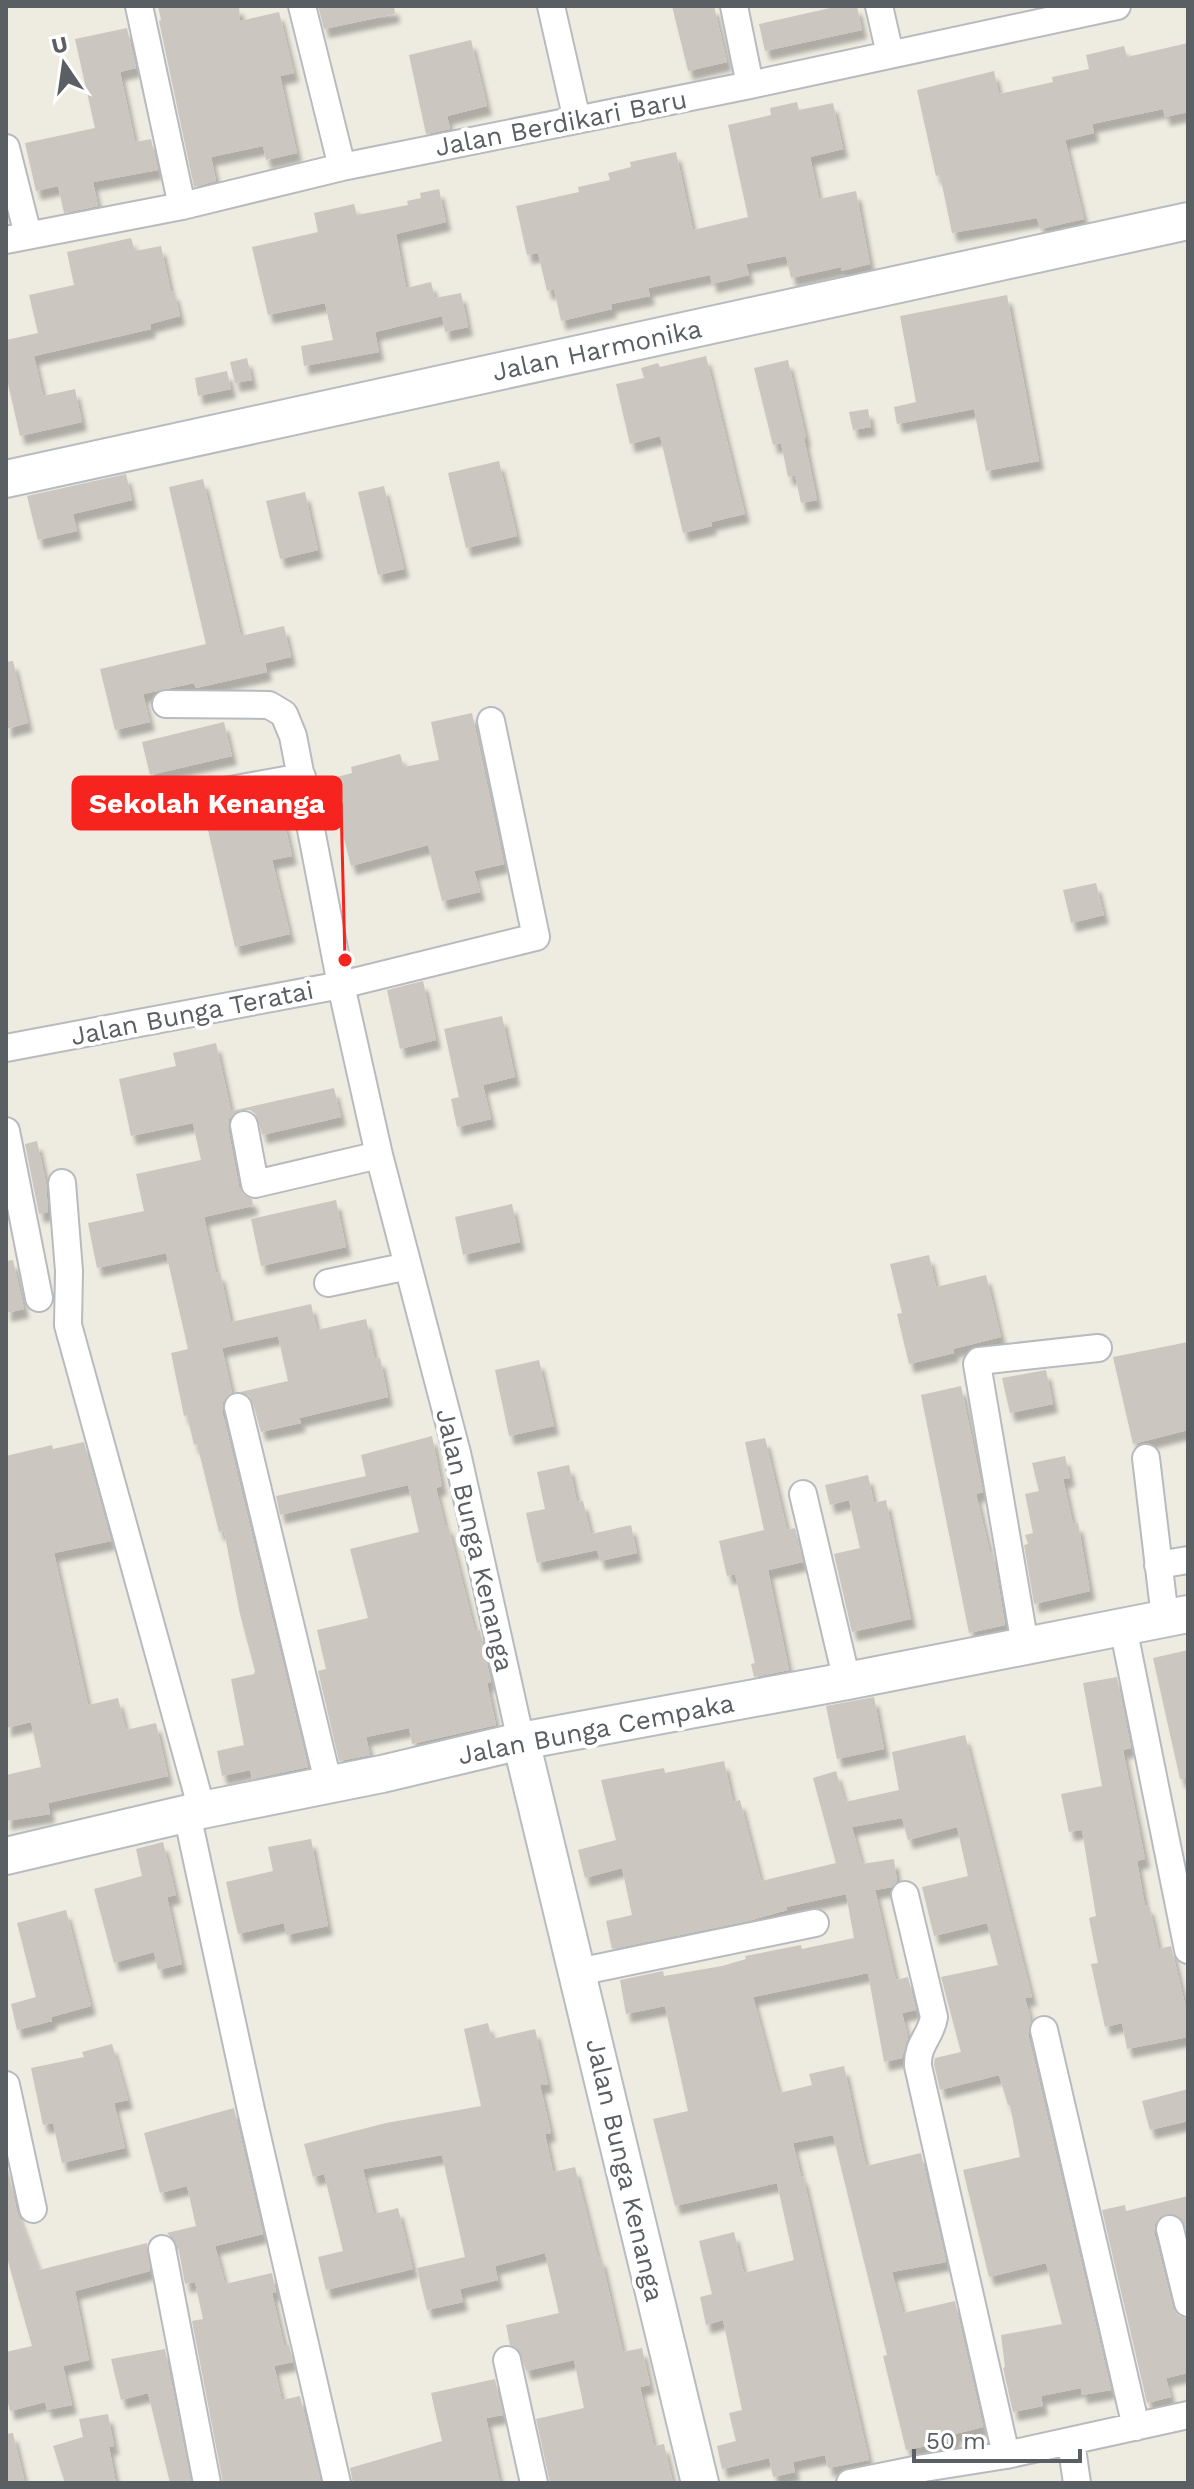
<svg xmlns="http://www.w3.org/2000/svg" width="1194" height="2489" font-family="'Work Sans',sans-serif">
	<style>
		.building { fill: #cbc7c0; filter: url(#shadow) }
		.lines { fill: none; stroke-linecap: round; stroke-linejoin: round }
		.street-casing { stroke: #b7bbbf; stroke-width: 30 }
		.secondary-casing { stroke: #b7bcc1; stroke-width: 40 }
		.street { stroke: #fff; stroke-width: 26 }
		.secondary { stroke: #fff; stroke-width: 36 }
		.labels { text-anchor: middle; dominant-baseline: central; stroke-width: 8; stroke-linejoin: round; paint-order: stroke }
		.street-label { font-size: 26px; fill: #5a5f64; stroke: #fff }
		.leader { fill: none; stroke: #f7231f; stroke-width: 3 }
		.callout-dot { fill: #f7231f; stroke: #fff; stroke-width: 3 }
		.callout { fill: #f7231f; stroke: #f7231f; stroke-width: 3 }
		.callout-label { font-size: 28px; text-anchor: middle; font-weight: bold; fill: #fff }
	</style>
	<defs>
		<filter id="shadow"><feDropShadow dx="5" dy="9" stdDeviation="2" flood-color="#0004"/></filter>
	</defs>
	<rect width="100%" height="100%" fill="#eeebe1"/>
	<path class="building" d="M158,6H239L240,21L279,12L294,73L280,76L297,153L266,160L263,146L211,157L216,181L194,187L159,21L161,20Z
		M318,6H394L395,14L324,29Z
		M672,6H714L727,62L688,71Z
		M839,6H857L862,30L765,51L759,24Z
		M127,28L136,68L120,72L135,142L151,139L158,170L93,182L98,206L64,213L58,186L36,191L25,143L95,128L75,39Z
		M471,40L487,106L447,116L450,129L426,134L409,55Z
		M1188,43V112L1165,117L1163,109L1092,124L1094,133L1065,140L1084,219L1040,229L1037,218L952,233L940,175L936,176L917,90L994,71L999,94L1053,82L1052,77L1089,69L1086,55L1124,46L1127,57Z
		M797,102L799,110L833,103L843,149L810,157L819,199L856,191L870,264L841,271V267L791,278L786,256L746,264L749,275L712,284L710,275L648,288L650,296L611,304L612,309L561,321L554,289L547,291L538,253L527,255L516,206L579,192L578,187L610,180L608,173L631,167L630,162L676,152L693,230L748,217L728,125L771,115L770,108Z
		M439,189L446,222L396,234L406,288L431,282L435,298L461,293L468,327L445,332L442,316L375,332L379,352L304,366L301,346L333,340L325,303L268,315L252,247L318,232L314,213L354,204L357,215L408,205L407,201L421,198L420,193Z
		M131,238L135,251L161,246L171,292L174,291L180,316L150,324L151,329L34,356L43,396L75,389L82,422L20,436L6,375V340L38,333L29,295L74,285L67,252Z
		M1007,295L1039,461L986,471L974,409L897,424L894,407L916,402L900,316Z
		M706,356L745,514L711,522L712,526L683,533L660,436L630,444L616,384L644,378L641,368L658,363L660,367Z
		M247,358L252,380L235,383L230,362Z
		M788,360L806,438H804L817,500L801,503L795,475L788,477L781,443L773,445L754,368Z
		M227,371L231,389L198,396L195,378Z
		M868,409L871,427L853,430L849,412Z
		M499,461L517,536L466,548L448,473Z
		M126,474L132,500L73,514L77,531L38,540L27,496Z
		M203,479L241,636L284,626L291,657L265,663L267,672L196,688L194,683L143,694L150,722L115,730L100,669L206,644L169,487Z
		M384,486L404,569L378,575L358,492Z
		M305,492L318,550L280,559L266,501Z
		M13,661L28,723L6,729V662Z
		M472,713L504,864L474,871L480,892L442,901L428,845L351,866L329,779L352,773L351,767L400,754L404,767L439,760L431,722Z
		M224,722L232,756L150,775L142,742Z
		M281,808L292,856L272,860L290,934L235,947L207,826Z
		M1096,883L1104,915L1071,923L1063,890Z
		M423,981L436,1040L400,1049L387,990Z
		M502,1016L515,1077L483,1085L491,1119L457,1127L451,1099L459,1097L444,1029Z
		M216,1043L231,1111L334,1088L341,1117L262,1135L257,1115L250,1110H240L229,1119L228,1128L239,1187L244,1195L252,1199L253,1206L204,1217L216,1273L220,1272L231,1322L311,1304L317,1330L366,1319L375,1359L380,1358L388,1397L299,1418L301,1423L261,1432L253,1403L249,1396L240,1392L288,1381L278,1336L222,1348L232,1393L223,1402L222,1411L308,1767L252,1779L250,1770L222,1776L217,1751L244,1745L231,1679L254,1674L255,1671L240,1614L224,1531L219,1532L197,1444L194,1445L187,1415L184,1416L171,1353L188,1349L166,1253L97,1268L88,1223L144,1211L136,1174L201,1160L193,1123L131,1136L119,1079L176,1066L173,1053Z
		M37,1141L46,1183L48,1212L39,1214L25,1144Z
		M336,1200L346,1247L261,1266L251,1219Z
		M512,1204L520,1242L463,1255L455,1217Z
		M929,1255L936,1287L986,1275L1001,1337L953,1349L954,1353L909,1364L897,1314L902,1313L890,1264Z
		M13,1260L24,1309L6,1313V1261Z
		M1188,1342V1430L1133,1444L1113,1357Z
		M539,1360L554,1426L509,1436L495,1370Z
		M1046,1370L1053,1404L1010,1413L1002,1378Z
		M961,1386L983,1492L976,1494L990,1553L993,1552L1005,1625L969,1633L921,1395Z
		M432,1436L442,1486L436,1488L445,1525H448L475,1631L480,1630L491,1682L487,1683L496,1725L412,1744L409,1728L366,1737L370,1755L339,1761L318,1671L326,1669L317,1630L368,1618L350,1549L419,1532L408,1485L280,1515L276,1496L366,1476L361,1455Z
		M765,1438L787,1530L795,1528L803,1562L768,1570L789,1670L754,1677L751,1664L755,1663L735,1574L727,1576L719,1541L764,1530L745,1442Z
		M84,1442L111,1541L54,1553L88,1705L118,1698L126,1730L156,1723L168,1776L48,1803L50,1814L6,1821V1775L41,1767L31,1722L6,1728V1456L52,1445L53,1449Z
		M1065,1456L1070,1478L1063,1479L1073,1524L1078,1523L1090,1591L1034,1604L1024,1545L1028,1544L1025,1535L1033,1533L1025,1494L1039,1491L1032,1463Z
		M569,1465L577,1502L583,1501L591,1534L631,1525L637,1553L600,1561L597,1550L537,1563L526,1513L545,1509L537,1472Z
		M868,1475L874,1503L886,1500L911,1619L852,1632L834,1554L860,1548L849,1500L830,1505L825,1485Z
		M1188,1650V1779H1180L1153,1658Z
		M1117,1677L1131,1748L1123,1750L1145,1859L1137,1861L1145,1906L1149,1905L1159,1949L1171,1946L1188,2017V2037L1127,2049L1122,2023L1105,2027L1091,1964L1098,1963L1089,1918L1096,1916L1082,1830L1069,1832L1061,1794L1102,1786L1083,1683Z
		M874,1697L884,1749L837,1759L826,1706Z
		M965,1735L1032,1997L1025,1998L1031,2021L1028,2034L1111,2390L1082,2395L1081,2388L1041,2396L1043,2406L1013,2412L1003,2368L1005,2367L1001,2335L1062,2324L1046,2263L989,2277L963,2170L1020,2157L1010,2105H1008L999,2075L940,2090L934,2064L935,2058L961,2052L941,1977L998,1965L987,1923L934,1936L922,1887L968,1876L957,1827L908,1840L902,1818L852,1827L862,1864L894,1859L897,1882L892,1887L875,1890L896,1980L908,1977L916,2010L902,2013L908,2037L902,2058L884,2062L868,1973L753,1997L779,2093L812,2085L809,2074L844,2066L866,2166L921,2153L946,2262L892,2272L903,2313L955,2301L983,2427L955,2434L956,2440L906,2450L883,2356L887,2355L833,2135L793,2143L801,2176H803L869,2460L828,2468L825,2455L793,2462L795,2472L773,2477L769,2458L722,2469L717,2446L736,2441L729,2413L742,2410L723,2320L706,2325L700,2297L712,2294L699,2241L734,2232L744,2273L794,2260L777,2183L675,2206L653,2119L688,2111L665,2006L626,2014L620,1980L663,1971L664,1976L722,1966L746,1959L745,1956L801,1945L802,1949L854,1938L846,1894L786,1907L787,1910L748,1921L612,1949L606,1921L632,1915L622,1868L585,1878L578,1850L616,1840L601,1780L664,1768L665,1773L724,1761L733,1802L740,1800L761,1881L836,1863L813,1778L836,1771L845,1802L899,1790L892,1752Z
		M311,1839L328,1926L286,1935L284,1923L238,1934L226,1882L273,1871L268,1847Z
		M163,1842L176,1895L167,1897L182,1964L158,1970L154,1952L114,1963L94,1889L142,1876L136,1849Z
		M66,1910L91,2006L51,2017L52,2021L17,2030L11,2004L36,1997L17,1923Z
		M488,2023L492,2039L535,2029L548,2084L540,2085L551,2133L545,2134L553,2172L575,2167L598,2258L601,2257L623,2352L642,2348L650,2385L640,2387L654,2446L664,2444L673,2483H550L536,2419L584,2408L574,2360L526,2371L519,2350L510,2345L506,2325L559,2313L545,2253L495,2266L498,2280L460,2289L463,2302L427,2310L417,2268L465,2257L442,2155L363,2169L374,2214L398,2208L413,2269L326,2290L318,2257L343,2251L324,2174L313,2177L304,2144L386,2123L481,2106L464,2029Z
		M112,2044L128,2100L114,2103L125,2148L62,2163L53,2123L43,2125L31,2068L84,2057L82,2052Z
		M1188,2089V2121L1150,2130L1142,2101Z
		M234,2108L263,2234L215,2246L225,2284L272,2273L276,2292L272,2293L284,2345H289L293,2362L274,2366L282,2400L300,2396L321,2483H223L192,2321L203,2319L195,2282L185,2284L178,2246L167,2233L196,2226L187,2186L160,2193L144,2133Z
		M6,2160L17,2212L39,2270L147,2243L150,2271L75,2291L89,2360L63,2366L72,2405L47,2410L45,2402L10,2411L6,2395V2352L32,2346L6,2254Z
		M1188,2196V2235L1182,2219L1174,2214L1160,2217L1155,2224L1154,2232L1173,2308L1177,2315L1188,2319V2373L1166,2378L1171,2397L1147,2403L1102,2210L1125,2205L1126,2211Z
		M165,2349L191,2483H170L148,2393L121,2400L111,2359Z
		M495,2379L503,2415L486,2418L500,2483H353L350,2468L442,2441L431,2393Z
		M108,2414L114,2446L109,2447L116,2483H65L53,2446L83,2437L79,2419Z
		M13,2433L25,2483H6V2434Z"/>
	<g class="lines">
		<g class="street-casing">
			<path id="street" d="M139,6L182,206
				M302,6L342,167
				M551,6L577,120
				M734,6L750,85
				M879,6L890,54
				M6,148L28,235
				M6,240L182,206L342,167L750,85L1117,6
				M166,704L269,705L284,714L293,736L341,985L379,1155L457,1453L521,1741
				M181,799L302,777
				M6,1048L341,985L536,937L491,721
				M244,1125L255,1184L379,1155
				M6,1131L39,1298
				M62,1183L69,1271L68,1325L202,1810
				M328,1283L408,1266
				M238,1407L329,1786
				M1146,1458L1165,1618
				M803,1494L847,1681
				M1158,1565L1188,1560
				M1123,1627L1188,1950
				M1025,1645L977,1364L979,1361L1098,1348
				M187,1814L251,2110L337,2483
				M905,1895L934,2017C931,2037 917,2043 918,2066L1006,2455
				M578,1972L815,1923
				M1044,2030L1136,2427
				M6,2085L33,2209
				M1170,2229L1188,2303
				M162,2249L207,2483
				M507,2360L534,2483
				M1071,2442L1077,2483
				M850,2483L924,2468L1006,2455L1188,2415"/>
		</g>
		<g class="secondary-casing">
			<path id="secondary" d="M6,479L1188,221
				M521,1741L700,2483
				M6,1856L202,1810L382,1774L521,1741L847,1681L1188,1614"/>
		</g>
		<use href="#street" class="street"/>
		<use href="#secondary" class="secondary"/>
	</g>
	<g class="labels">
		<g class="street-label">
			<text transform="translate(561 123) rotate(-11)">Jalan Berdikari Baru</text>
			<text transform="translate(597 350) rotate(-12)">Jalan Harmonika</text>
			<text transform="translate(192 1013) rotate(-11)">Jalan Bunga Teratai</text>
			<text transform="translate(475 1540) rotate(77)">Jalan Bunga Kenanga</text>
			<text transform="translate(596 1729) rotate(-11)">Jalan Bunga Cempaka</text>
			<text transform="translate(625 2170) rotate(77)">Jalan Bunga Kenanga</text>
		</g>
	</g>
	<path class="leader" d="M345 960L341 803"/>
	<circle class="callout-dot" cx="345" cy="960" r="8"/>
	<rect class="callout" x="73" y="777" width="268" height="52" rx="8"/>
	<g class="callout-label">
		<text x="207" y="813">Sekolah Kenanga</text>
	</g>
	<rect width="1194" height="2489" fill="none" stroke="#5a5f64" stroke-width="16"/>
	<g transform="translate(64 64) rotate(347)" stroke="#ffffff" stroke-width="6" paint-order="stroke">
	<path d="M0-6L14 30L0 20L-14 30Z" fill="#5a5f64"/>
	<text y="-12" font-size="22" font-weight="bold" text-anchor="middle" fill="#5a5f64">U</text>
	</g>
	<path d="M914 2449v12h166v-12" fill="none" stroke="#5a5f64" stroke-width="4"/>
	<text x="926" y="2449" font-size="24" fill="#5a5f64" stroke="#ffffff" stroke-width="6" paint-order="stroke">50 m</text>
</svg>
